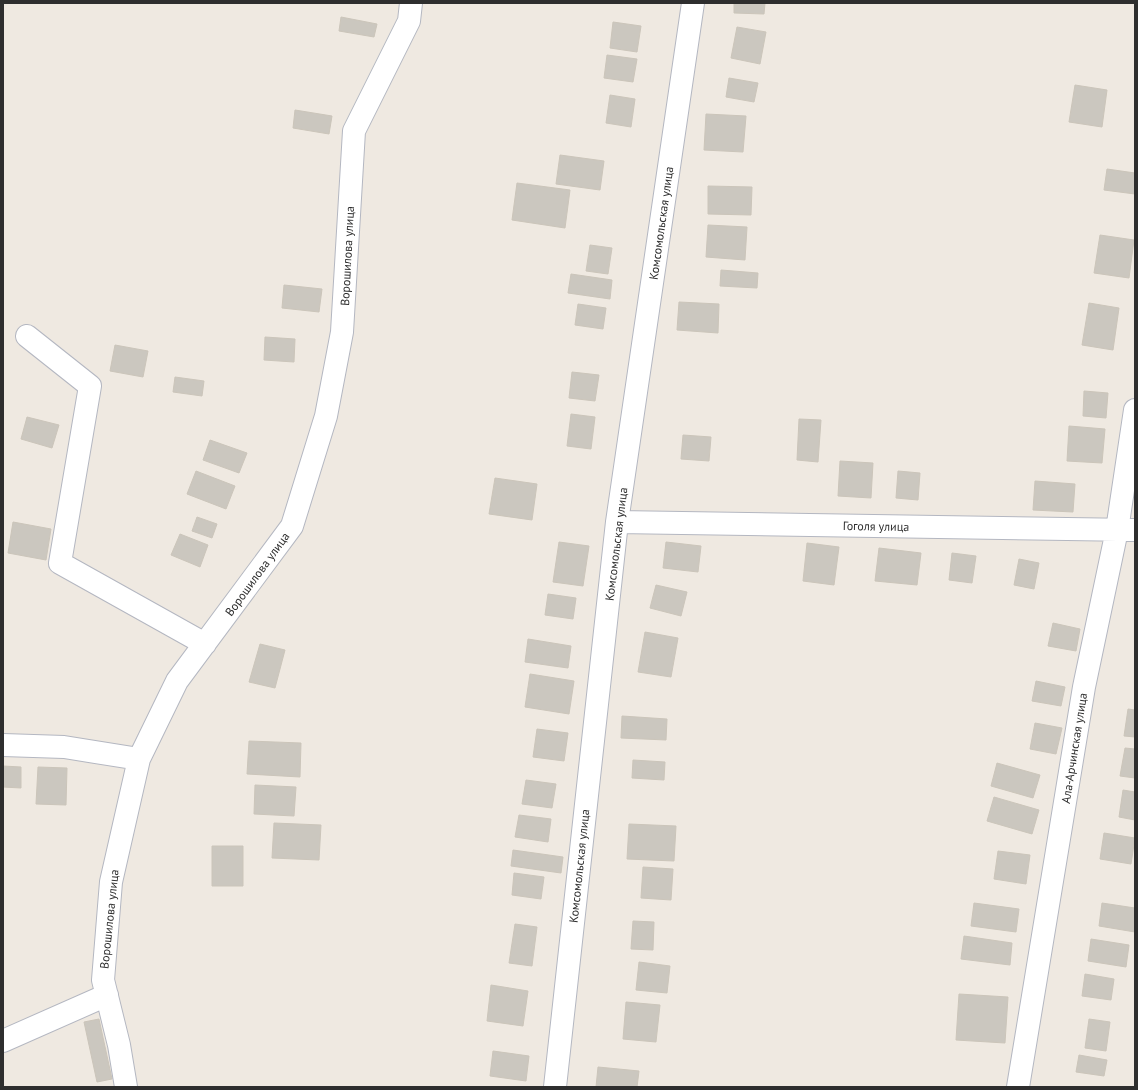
<svg xmlns="http://www.w3.org/2000/svg" width="1138" height="1090" font-family="'PT Sans',sans-serif">
	<style>
		.building { fill: #cbc7bf; stroke: #cbc5ba }
		.lines { fill: none; stroke-linecap: round; stroke-linejoin: round }
		.minor-casing { stroke: #b4b7c1; stroke-width: 24 }
		.minor { stroke: #fff; stroke-width: 22 }
		.labels { text-anchor: middle; dominant-baseline: central; stroke-width: 4; stroke-linejoin: round; paint-order: stroke }
		.street-label { font-size: 12px; fill: #2e2e2e; stroke: #fff }
	</style>
	<rect width="100%" height="100%" fill="#efe9e1"/>
	<path class="building" d="M734,3H765L764,14L734,13Z
		M341,17L377,24L374,37L339,31Z
		M613,22L641,26L637,52L610,48Z
		M737,27L766,32L760,64L731,58Z
		M607,55L637,59L633,82L604,78Z
		M729,78L758,83L754,102L726,97Z
		M1075,85L1107,90L1102,127L1069,122Z
		M610,95L635,99L631,127L606,123Z
		M295,110L332,116L329,134L293,128Z
		M706,114L746,116L743,152L704,150Z
		M560,155L604,161L600,190L556,184Z
		M1107,169L1135,173V194L1104,190Z
		M517,183L570,190L565,228L512,220Z
		M708,186L752,187L751,215L708,214Z
		M708,225L747,227L745,260L706,257Z
		M1100,235L1134,240L1129,278L1094,273Z
		M590,245L612,248L608,274L586,271Z
		M721,270L758,273L757,288L720,286Z
		M571,274L612,280L610,299L568,293Z
		M284,285L322,289L319,312L282,308Z
		M679,302L719,304L718,333L677,330Z
		M1089,303L1119,308L1113,350L1082,345Z
		M578,304L606,308L603,329L575,325Z
		M265,337L295,339L294,362L264,360Z
		M115,345L148,351L143,377L110,371Z
		M572,372L599,375L595,401L569,398Z
		M175,377L204,381L202,396L173,392Z
		M1084,391L1108,393L1106,418L1083,416Z
		M571,414L595,417L591,449L567,446Z
		M27,417L59,425L52,448L21,439Z
		M799,419L821,420L818,462L797,460Z
		M1069,426L1105,429L1102,463L1067,461Z
		M683,435L711,437L709,461L681,459Z
		M210,440L247,453L239,473L203,460Z
		M840,461L873,463L871,498L838,496Z
		M196,471L235,486L226,509L187,494Z
		M898,471L920,473L918,500L896,498Z
		M495,478L537,484L532,520L489,514Z
		M1035,481L1075,484L1073,512L1033,510Z
		M197,517L217,524L212,538L192,531Z
		M13,522L51,529L46,560L8,553Z
		M180,534L208,545L200,567L171,555Z
		M559,542L589,546L583,586L553,582Z
		M666,542L701,546L698,572L663,568Z
		M807,543L839,547L834,585L803,581Z
		M879,548L921,553L917,585L875,581Z
		M952,553L976,556L972,583L949,580Z
		M1019,559L1039,563L1034,589L1014,585Z
		M656,585L687,592L681,616L650,608Z
		M548,594L576,598L573,619L545,615Z
		M1053,623L1080,629L1076,651L1048,646Z
		M645,632L678,638L671,677L638,672Z
		M528,639L571,646L568,668L525,662Z
		M260,644L285,650L275,688L249,682Z
		M530,674L574,681L569,714L525,707Z
		M1036,681L1065,687L1061,706L1032,701Z
		M1128,709L1135,710V737L1124,736Z
		M622,716L667,719L666,740L621,738Z
		M1035,723L1062,728L1056,754L1030,749Z
		M537,729L568,733L564,761L533,757Z
		M249,741L301,743L300,777L247,774Z
		M1125,748L1135,749V778L1120,776Z
		M633,760L665,762L664,780L632,778Z
		M997,763L1040,775L1033,798L991,786Z
		M3,766L21,767V788L3,787Z
		M38,767L67,768L66,805L36,804Z
		M526,780L556,784L552,808L522,804Z
		M255,785L296,787L294,816L254,814Z
		M1123,790L1135,792V820L1119,817Z
		M994,797L1039,810L1032,834L987,821Z
		M519,815L551,819L548,842L515,837Z
		M274,823L321,825L319,860L272,858Z
		M629,824L676,826L674,861L627,859Z
		M1104,833L1135,838L1131,864L1100,859Z
		M212,846H243V886H212Z
		M513,850L563,857L561,873L511,866Z
		M998,851L1030,855L1026,884L994,879Z
		M643,867L673,869L671,900L641,898Z
		M514,873L544,877L541,899L512,895Z
		M974,903L1019,909L1016,932L971,926Z
		M1102,903L1135,908V932L1099,926Z
		M633,921L654,922L653,950L631,949Z
		M515,924L537,927L532,966L509,963Z
		M964,936L1012,943L1010,965L961,959Z
		M1091,939L1129,945L1126,967L1088,961Z
		M639,962L670,966L667,993L636,990Z
		M1085,974L1114,979L1111,1000L1082,996Z
		M491,985L528,991L523,1026L487,1021Z
		M959,994L1008,997L1005,1043L956,1040Z
		M626,1002L660,1005L656,1042L623,1039Z
		M99,1019L112,1079L97,1082L84,1022Z
		M1089,1019L1110,1022L1106,1051L1085,1048Z
		M493,1051L529,1056L526,1081L490,1076Z
		M1079,1055L1107,1060L1104,1076L1076,1072Z
		M598,1067L639,1071L637,1087H596Z"/>
	<g class="lines">
		<g class="minor-casing">
			<path id="minor" d="M27,336L90,386L60,563L205,644
				M617,522L1135,530
				M3,745L64,747L139,759
				M3,1041L107,995
				M126,1087L119,1045L103,980L111,882L139,759L177,681L292,526L326,416L342,332L354,131L409,21L411,3
				M555,1087L617,522L693,3
				M1018,1087L1084,687L1117,530L1135,410"/>
		</g>
		<use href="#minor" class="minor"/>
	</g>
	<g class="labels">
		<g class="street-label">
			<text transform="translate(661 223) rotate(-82)">Комсомольская улица</text>
			<text transform="translate(347 256) rotate(-87)">Ворошилова улица</text>
			<text transform="translate(876 526) rotate(1)">Гоголя улица</text>
			<text transform="translate(616 544) rotate(-83)">Комсомольская улица</text>
			<text transform="translate(257 574) rotate(-54)">Ворошилова улица</text>
			<text transform="translate(1074 748) rotate(-81)">Ала-Арчинская улица</text>
			<text transform="translate(579 866) rotate(-84)">Комсомольская улица</text>
			<text transform="translate(109 919) rotate(-84)">Ворошилова улица</text>
		</g>
	</g>
	<rect width="1138" height="1090" fill="none" stroke="#2e2e2e" stroke-width="8"/>
</svg>
